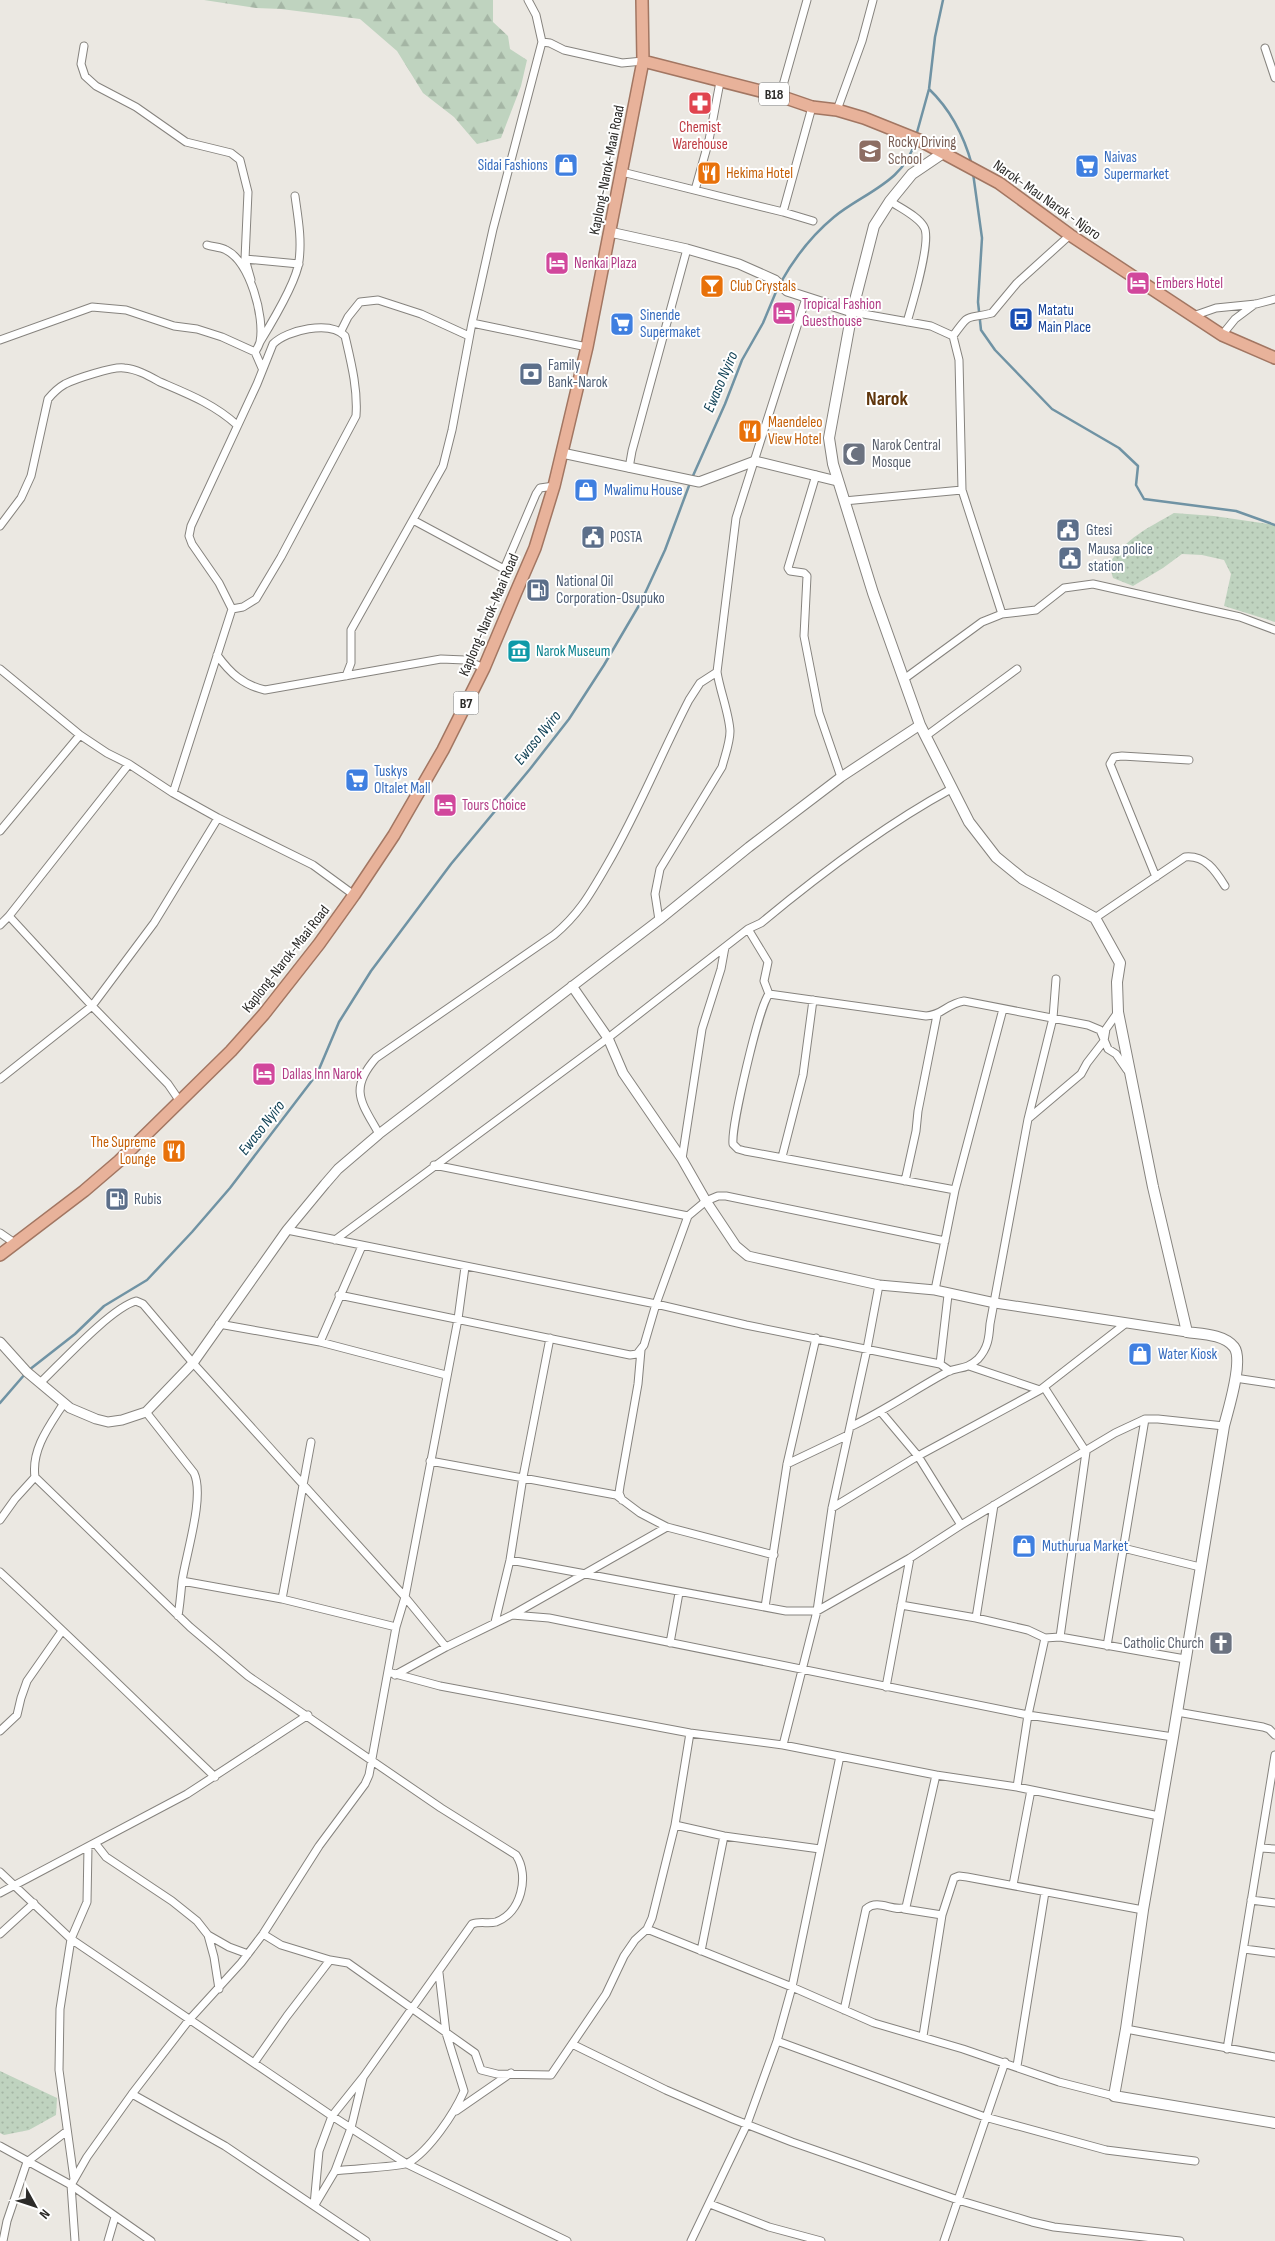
<svg xmlns="http://www.w3.org/2000/svg" width="1275" height="2241" font-family="'Sofia Sans Condensed',sans-serif">
	<style>
		.grass { fill: url(#grass-dots) }
		.forest { fill: url(#forest-firs) }
		.lines { fill: none; stroke-linecap: round; stroke-linejoin: round }
		.stream { stroke: #7093a4; stroke-width: 2.5 }
		.minor-casing { stroke: #86837e; stroke-width: 9 }
		.tertiary-casing { stroke: #86837e; stroke-width: 11 }
		.secondary-casing { stroke: #86837e; stroke-width: 12 }
		.trunk-casing { stroke: #a27662; stroke-width: 14 }
		.minor { stroke: #fff; stroke-width: 7 }
		.tertiary { stroke: #fff; stroke-width: 9 }
		.secondary { stroke: #fff; stroke-width: 10 }
		.trunk { stroke: #e8b29a; stroke-width: 11 }
		.labels { text-anchor: middle; dominant-baseline: central; stroke-width: 4; stroke-linejoin: round; paint-order: stroke }
		.shield { fill: #fff; stroke: #6b6b69; stroke-width: 1 }
		.shield-label { font-size: 14px; font-weight: bold; fill: #2c2b29 }
		.health-label { font-size: 15px; fill: #be3a42; stroke: #fff }
		.education-label { font-size: 15px; fill: #785e54; stroke: #fff; text-anchor: start }
		.shop-label { font-size: 15px; fill: #366cbe; stroke: #fff; text-anchor: start }
		.street-label { font-size: 15px; fill: #2c2b29; stroke: #fff }
		.food-label { font-size: 15px; fill: #c56008; stroke: #fff; text-anchor: start }
		.hotel-label { font-size: 15px; fill: #b23c85; stroke: #fff; text-anchor: start }
		.transit-label { font-size: 15px; fill: #164399; stroke: #fff; text-anchor: start }
		.service-label { font-size: 15px; fill: #4e5e75; stroke: #fff; text-anchor: start }
		.worship-label { font-size: 15px; fill: #5b616d; stroke: #fff; text-anchor: start }
		.culture-label { font-size: 15px; fill: #0d838f; stroke: #fff; text-anchor: start }
		.water-label { font-size: 16px; font-style: italic; fill: #134357; stroke: #fff }
		.district-label { font-size: 20px; font-weight: bold; fill: #60360c; stroke: #fff }
	</style>
	<defs>
		<pattern id="grass-dots" width="8" height="8" patternUnits="userSpaceOnUse" patternTransform="scale(1.25)"><rect width="8" height="8" fill="#bfd3bf"/><path d="M2 2h.1M6 6h.1" fill="none" stroke="#a4b5a4" stroke-width="1.8" stroke-linecap="round"/></pattern>
		<pattern id="forest-firs" width="22" height="20" patternUnits="userSpaceOnUse" patternTransform="scale(1.25)"><rect width="22" height="20" fill="#bfd3bf"/><path d="M5 1l3.5 6h-7zM16 11l3.5 6h-7z" fill="#a4b5a4"/></pattern>
	</defs>
	<rect width="100%" height="100%" fill="#ebe8e2"/>
	<path class="grass" d="M1174,513L1214,516L1275,525V622L1224,606L1231,574L1224,560L1202,555L1182,554L1163,568L1133,586L1113,578L1109,564C1126,538 1148,528 1174,513Z
		M0,2071L57,2098L56,2115L29,2130L4,2135L0,2133Z"/>
	<path class="forest" d="M204,0H493V22L508,36L510,49L527,60L521,86L501,138L477,144L454,117L423,93L397,51L360,19L281,9L256,8Z"/>
	<g class="lines">
		<path class="stream" d="M929,89C950,109 964,136 972,165
			M916,136L929,89L935,37L943,0
			M973,173L982,238L978,302L981,330L995,350L1052,409L1119,448L1138,466L1136,485L1144,499L1236,511L1275,525
			M781,282C795,257 811,236 834,217C863,193 905,182 915,141
			M692,478L725,404L742,360L763,323L778,287
			M29,1370L75,1334L104,1306L147,1280L192,1232L230,1188L317,1074L339,1022L371,971L451,864L530,769L569,719L604,665L641,602L665,550L690,483
			M0,1403L25,1374"/>
		<g class="minor-casing">
			<path id="minor" d="M528,0L536,15L542,42
				M84,46L81,64L85,76L96,86L136,107L186,142L231,153L240,160L248,192L245,259L251,280
				M1265,48L1275,78
				M780,96L807,0
				M837,110L862,41L873,0
				M622,172L783,212L812,107
				M695,190L709,140L720,82
				M890,201C900,208 918,216 924,227C932,240 912,305 907,322
				M783,212L813,221
				M207,245C213,247 221,247 226,250C250,262 265,317 260,342C259,345 257,349 255,352
				M245,259L299,264
				M852,312L931,326L953,336L959,360L962,490
				M1193,316L1216,308L1256,304L1275,299
				M472,323L493,229L542,42L550,43L564,50L622,63L643,61
				M341,331L348,317L360,302L378,300L421,314L469,336
				M1222,335L1235,319L1255,304
				M953,336C971,311 965,320 992,313L1017,283L1070,235
				M0,340L92,307L126,310L174,326L197,329L222,337L255,352L262,368
				M260,342C271,324 297,281 299,261C302,239 298,218 295,196
				M629,468L632,451L687,249
				M816,475L788,568L790,571L804,573L807,576L804,636L819,713L841,777
				M844,501L962,490L1002,614L982,622L904,679
				M413,520L504,569L536,494L540,488L554,486
				M0,526L21,498L31,476L48,399C53,393 58,388 65,384C75,379 114,366 124,368C137,369 149,376 160,382C188,394 214,404 237,425
				M1002,614L1036,610L1064,588L1093,584L1240,617L1275,630
				M217,655C230,673 243,685 265,690L441,659L465,660L484,668
				M0,669L80,735L107,753L129,764L173,793L218,818L313,865L354,895
				M346,676L351,663V630L443,466L452,430L472,323L587,347
				M926,736L1017,669
				M129,764L9,916L92,1006L168,1084L179,1100
				M173,793L232,609L243,607L256,599L281,557L356,416C358,389 351,362 345,336C330,320 287,330 273,344L257,384L191,526L189,536L192,544L219,583L232,609
				M0,831L80,735
				M1156,877L1110,764L1114,757L1122,756L1189,760
				M1095,918L1185,857C1205,855 1215,870 1225,886
				M659,920L655,894L660,869L722,767C725,755 730,743 730,731C729,713 720,691 717,672L736,518L806,298
				M0,925L9,916
				M748,929L761,923C820,874 883,826 951,789
				M0,1079L92,1006L154,923L218,818
				M1029,1118L1081,1074L1087,1063L1104,1041L1106,1029L1118,1012
				M379,1134C362,1103 348,1090 376,1058L554,935C580,913 590,894 607,865C638,812 661,754 689,700L700,683L717,672
				M782,1157L803,1075L813,1000
				M682,1159L702,1029L721,969L725,947
				M434,1165L688,1216
				M905,1181L916,1131L918,1111L937,1015
				M955,1190L1003,1009
				M287,1230L656,1304L746,1325L940,1364
				M0,1233L16,1244
				M335,1240L608,1038L748,929L768,962L764,981L769,994
				M935,1290L955,1190L745,1151L738,1149L733,1144C731,1127 759,1006 769,994L926,1016C943,1015 946,1004 964,1001L1088,1025L1100,1030L1108,1049L1116,1054L1127,1070
				M339,1295L630,1355L637,1354L644,1345L656,1304L688,1216L706,1201L718,1196H726L945,1241
				M948,1295L940,1364L950,1371
				M219,1324L320,1342L446,1375
				M320,1342L362,1246
				M969,1366L1040,1390
				M1235,1378L1275,1384
				M40,1383C61,1363 111,1308 136,1301L143,1304L193,1363L405,1597L446,1647
				M64,1403C50,1425 31,1449 35,1477L190,1627L248,1676L441,1808L516,1855C530,1876 521,1913 496,1922C488,1924 480,1921 472,1924L364,2076L332,2116L319,2151L314,2205
				M146,1412L194,1473C205,1496 186,1554 182,1581C181,1592 180,1604 178,1616
				M881,1412L918,1456L961,1525
				M850,1427C884,1411 914,1390 947,1372C959,1366 965,1371 978,1359C988,1348 989,1338 990,1324L1028,1119L1053,1018L1056,979
				M430,1461L616,1495L640,1513L667,1527
				M787,1464L848,1435
				M622,1500L619,1493L620,1486L638,1384L641,1350
				M832,1508L918,1456L1040,1390L1125,1324
				M0,1520L15,1499L35,1477
				M1123,1548L1200,1567
				M510,1560L786,1611H817L910,1558L961,1525L1115,1433L1145,1419H1158L1224,1426
				M0,1572C73,1639 143,1708 215,1777
				M182,1581L282,1599L396,1627
				M282,1599L311,1442
				M901,1605L976,1618L1028,1630L1045,1638
				M765,1607L787,1464L816,1338
				M512,1615L549,1618L1028,1715L1173,1737
				M976,1618L994,1505
				M495,1622L510,1560L523,1477L550,1338
				M1060,1637L1185,1659
				M670,1643L679,1593
				M1107,1646L1145,1419
				M388,1672L440,1686L690,1733L783,1745L936,1775L1017,1787L1159,1816
				M395,1675L446,1647L512,1615L667,1527L774,1555
				M886,1687L910,1558
				M1177,1712L1263,1727L1269,1729L1275,1735
				M0,1731L17,1715L21,1698L27,1681L62,1631
				M783,1745L817,1611L832,1508L867,1349L879,1285
				M675,1825L724,1836L820,1849
				M95,1843L106,1857L172,1901L197,1921L208,1935L229,1947L248,1954
				M1261,1848L1275,1849
				M0,1872L71,1939L332,2116L407,2164L567,2241
				M1013,1885L1031,1790L1017,1787L1028,1715L1045,1638L1060,1637L1086,1452L1044,1387
				M0,1893L187,1794L308,1715
				M1251,1900L1275,1903
				M904,1909L942,1915
				M647,1929L792,1987L874,2023L963,2049L1059,2082L1114,2096
				M0,1934L34,1903
				M263,1934L281,1945L330,1960
				M208,1935L214,1957L219,1989
				M1244,1949L1275,1953
				M701,1951L724,1836
				M844,2010L866,1909C879,1898 893,1913 906,1907L936,1775
				M1126,2029L1275,2057
				M923,2036L942,1915L954,1878L959,1876L967,1877L1143,1910
				M777,2041L985,2117L1106,2150L1195,2161
				M572,2044L666,2090L733,2119L792,2142L958,2200L1032,2222L1054,2227L1180,2241
				M1227,2049L1275,1755
				M254,2063L287,2016L330,1960L348,1963L475,2053L481,2070L497,2074L551,2075L606,1994L624,1956L635,1940L647,1929L652,1918L675,1825L690,1733
				M1017,2066L1045,1892
				M132,2094L225,2146L366,2241
				M456,2111L511,2073
				M0,2146L71,2185L151,2241
				M335,2171C347,2169 400,2167 408,2163C429,2151 454,2114 464,2091L446,2033L439,1973
				M74,2179L59,2070L60,2009L71,1939L87,1902L88,1847
				M316,2203L335,2171L351,2128L363,2078
				M710,2204L769,2227L821,2241
				M3,2241L7,2221L27,2162L67,2131
				M75,2241L71,2185L87,2157L132,2094L189,2020L241,1963L263,1934L319,1846L365,1784L369,1775L396,1627L405,1597L458,1319L465,1267
				M108,2241L115,2217
				M691,2241L747,2124L777,2041L792,1987L840,1756
				M944,2241L1005,2062"/>
		</g>
		<g class="tertiary-casing">
			<path id="tertiary" d="M610,232L687,249L739,264L775,280L787,291L852,312
				M562,453L699,482L755,461L837,481
				M572,986L608,1038L623,1073L682,1159L706,1201L736,1246L748,1256L879,1285L935,1290L995,1303L1187,1332
				M0,1342L27,1372L70,1408L96,1419L108,1422L122,1420L146,1412L193,1363L287,1230L325,1184L338,1169L379,1134L659,920L749,847L841,777L920,725"/>
		</g>
		<g class="secondary-casing">
			<path id="secondary" d="M943,153L912,174L890,201L874,226L852,312L829,438L833,464L873,593L920,725L969,822L996,857L1023,879L1095,918L1120,963L1117,982L1118,1012L1153,1187L1187,1332C1201,1334 1224,1334 1234,1347C1244,1360 1228,1410 1224,1426L1173,1737L1143,1910L1126,2029L1114,2096L1275,2123"/>
		</g>
		<g class="trunk-casing">
			<path id="trunk" d="M643,61L780,96L812,107L837,110L864,118L919,140L999,183L1070,235L1222,335L1275,358
				M0,1255L84,1191L119,1161L231,1051L264,1014L319,944L354,895L394,835L443,750L484,668L516,592L535,548L554,486L587,347L643,61L642,0"/>
		</g>
		<use href="#minor" class="minor"/>
		<use href="#tertiary" class="tertiary"/>
		<use href="#secondary" class="secondary"/>
		<use href="#trunk" class="trunk"/>
	</g>
	<defs>
		<g id="pharmacy-square" transform="scale(1.25)"><rect x="-9" y="-9" width="18" height="18" rx="4" fill="#e0444e" stroke="#fff"/><path d="M-2-6h4v4h4v4h-4v4h-4v-4h-4v-4h4Z" fill="#fff"/></g>
		<g id="university-square" transform="scale(1.25)"><rect x="-9" y="-9" width="18" height="18" rx="4" fill="#8d6e63" stroke="#fff"/><path d="M0-5L7-2L0 1L-7-2ZM-4 1L0 2.5L4 1V4Q0 6-4 4Z" fill="#fff"/></g>
		<g id="shop-square" transform="scale(1.25)"><rect x="-9" y="-9" width="18" height="18" rx="4" fill="#3f7fe0" stroke="#fff"/><path d="M-5-2.5h2.3a2.7 3.5 0 0 1 5.4 0H5L5.5 6h-11ZM-1.5-2.5h3a1.5 2.3 0 0 0-3 0Z" fill="#fff"/></g>
		<g id="supermarket-square" transform="scale(1.25)"><rect x="-9" y="-9" width="18" height="18" rx="4" fill="#3f7fe0" stroke="#fff"/><path d="M-6-5.5h2.5l.6 2H6L4.5 2H-2.5L-4.4-4H-6ZM-1.5 3.2a1.3 1.3 0 1 0 .1 0ZM3 3.2a1.3 1.3 0 1 0 .1 0Z" fill="#fff"/></g>
		<g id="restaurant-square" transform="scale(1.25)"><rect x="-9" y="-9" width="18" height="18" rx="4" fill="#e8710a" stroke="#fff"/><path d="M-5-6h1v4h1v-4h1v4h1v-4h1v5L-1.5 .5V6h-2V.5L-5-1ZM5-6V6H3V1.5H1.5Q1.5-4 5-6Z" fill="#fff"/></g>
		<g id="hotel-square" transform="scale(1.25)"><rect x="-9" y="-9" width="18" height="18" rx="4" fill="#d1479c" stroke="#fff"/><path d="M-6-4.5h1.5V1H6V5H4.5V3h-9V5H-6ZM-4 0a1.8 1.8 0 1 1 3.6 0ZM.5 0V-2.5h3Q6-2.5 6 0Z" fill="#fff"/></g>
		<g id="bar-square" transform="scale(1.25)"><rect x="-9" y="-9" width="18" height="18" rx="4" fill="#e8710a" stroke="#fff"/><path d="M-6-5H6L.8 .8V4.5H3.5V6h-7V4.5H-.8V.8Z" fill="#fff"/></g>
		<g id="bus-square" transform="scale(1.25)"><rect x="-9" y="-9" width="18" height="18" rx="4" fill="#1a4fb4" stroke="#fff"/><path d="M-5-6H5V4H4V6H2V4H-2V6H-4V4H-5ZM-3.5-4V0h7V-4ZM-3.5 1.2v1.5H-2V1.2ZM2 1.2v1.5H3.5V1.2Z" fill="#fff"/></g>
		<g id="bank-square" transform="scale(1.25)"><rect x="-9" y="-9" width="18" height="18" rx="4" fill="#5c6f8a" stroke="#fff"/><path d="M-6-4H6V4H-6ZM0-2.3a2.3 2.3 0 1 0 0 4.6a2.3 2.3 0 1 0 0-4.6Z" fill="#fff"/></g>
		<g id="mosque-square" transform="scale(1.25)"><rect x="-9" y="-9" width="18" height="18" rx="4" fill="#6b7280" stroke="#fff"/><path d="M3.5-4.9A6 6 0 1 0 3.5 4.9A5 5 0 1 1 3.5-4.9Z" fill="#fff"/></g>
		<g id="civic-square" transform="scale(1.25)"><rect x="-9" y="-9" width="18" height="18" rx="4" fill="#5c6f8a" stroke="#fff"/><path d="M-.6-6.5H3V-4.5H.6V-3L4-1V1h2V6H-6V1h2V-1L-.6-3ZM-1.2 2.5V6h2.4V2.5Z" fill="#fff"/></g>
		<g id="fuel-square" transform="scale(1.25)"><rect x="-9" y="-9" width="18" height="18" rx="4" fill="#5c6f8a" stroke="#fff"/><path d="M-5.5-6h7V0h2V4h1.3V-2.5L3-4.5l.8-.8L6-3V5H2.5V1h-1V6h-7ZM-4.2-4.7v3.2H.2V-4.7Z" fill="#fff"/></g>
		<g id="museum-square" transform="scale(1.25)"><rect x="-9" y="-9" width="18" height="18" rx="4" fill="#0f9aa8" stroke="#fff"/><path d="M0-6L6-3V-2H-6V-3ZM-5-1h2V3h-2ZM-1-1h2V3h-2ZM3-1h2V3H3ZM-6 4H6V6H-6Z" fill="#fff"/></g>
		<g id="church-square" transform="scale(1.25)"><rect x="-9" y="-9" width="18" height="18" rx="4" fill="#6b7280" stroke="#fff"/><path d="M-1.2-6h2.4v3.5h3.3v2.4h-3.3V6h-2.4V-.1h-3.3v-2.4h3.3Z" fill="#fff"/></g>
	</defs>
	<g fill-rule="evenodd">
		<use href="#pharmacy-square" x="700" y="103"/>
		<use href="#university-square" x="870" y="151"/>
		<use href="#shop-square" x="566" y="165"/>
		<use href="#supermarket-square" x="1087" y="166"/>
		<use href="#restaurant-square" x="709" y="173"/>
		<use href="#hotel-square" x="557" y="263"/>
		<use href="#hotel-square" x="1138" y="283"/>
		<use href="#bar-square" x="712" y="286"/>
		<use href="#hotel-square" x="784" y="313"/>
		<use href="#bus-square" x="1021" y="319"/>
		<use href="#supermarket-square" x="622" y="324"/>
		<use href="#bank-square" x="531" y="374"/>
		<use href="#restaurant-square" x="750" y="431"/>
		<use href="#mosque-square" x="854" y="454"/>
		<use href="#shop-square" x="586" y="490"/>
		<use href="#civic-square" x="1068" y="530"/>
		<use href="#civic-square" x="593" y="537"/>
		<use href="#civic-square" x="1070" y="558"/>
		<use href="#fuel-square" x="538" y="590"/>
		<use href="#museum-square" x="519" y="651"/>
		<use href="#supermarket-square" x="357" y="780"/>
		<use href="#hotel-square" x="445" y="805"/>
		<use href="#hotel-square" x="264" y="1074"/>
		<use href="#restaurant-square" x="174" y="1151"/>
		<use href="#fuel-square" x="117" y="1199"/>
		<use href="#shop-square" x="1140" y="1354"/>
		<use href="#shop-square" x="1024" y="1546"/>
		<use href="#church-square" x="1221" y="1643"/>
	</g>
	<g class="labels">
		<g class="shield">
			<rect x="759" y="82.5" width="30" height="23" rx="4"/>
			<rect x="453.5" y="691.5" width="25" height="23" rx="4"/>
		</g>
		<g class="shield-label">
			<text x="774" y="94">B18</text>
			<text x="466" y="703">B7</text>
		</g>
		<g class="health-label">
			<text x="700" y="127">Chemist<tspan x="700" dy="17">Warehouse</tspan></text>
		</g>
		<g class="education-label">
			<text x="888" y="142">Rocky Driving<tspan x="888" dy="17">School</tspan></text>
		</g>
		<g class="shop-label">
			<text x="1104" y="157">Naivas<tspan x="1104" dy="17">Supermarket</tspan></text>
			<text x="548" y="165" text-anchor="end">Sidai Fashions</text>
			<text x="640" y="315">Sinende<tspan x="640" dy="17">Supermaket</tspan></text>
			<text x="604" y="490">Mwalimu House</text>
			<text x="374" y="771">Tuskys<tspan x="374" dy="17">Oltalet Mall</tspan></text>
			<text x="1158" y="1354">Water Kiosk</text>
			<text x="1042" y="1546">Muthurua Market</text>
		</g>
		<g class="street-label">
			<text transform="translate(607 170) rotate(-79)">Kaplong-Narok-Maai Road</text>
			<text transform="translate(1047 200) rotate(35)">Narok- Mau Narok - Njoro</text>
			<text transform="translate(489 615) rotate(-67)">Kaplong-Narok-Maai Road</text>
			<text transform="translate(286 959) rotate(-52)">Kaplong-Narok-Maai Road</text>
		</g>
		<g class="food-label">
			<text x="726" y="173">Hekima Hotel</text>
			<text x="730" y="286">Club Crystals</text>
			<text x="768" y="422">Maendeleo<tspan x="768" dy="17">View Hotel</tspan></text>
			<text x="156" y="1142" text-anchor="end">The Supreme<tspan x="156" dy="17">Lounge</tspan></text>
		</g>
		<g class="hotel-label">
			<text x="574" y="263">Nenkai Plaza</text>
			<text x="1156" y="283">Embers Hotel</text>
			<text x="802" y="304">Tropical Fashion<tspan x="802" dy="17">Guesthouse</tspan></text>
			<text x="462" y="805">Tours Choice</text>
			<text x="282" y="1074">Dallas Inn Narok</text>
		</g>
		<g class="transit-label">
			<text x="1038" y="310">Matatu<tspan x="1038" dy="17">Main Place</tspan></text>
		</g>
		<g class="service-label">
			<text x="548" y="365">Family<tspan x="548" dy="17">Bank-Narok</tspan></text>
			<text x="1086" y="530">Gtesi</text>
			<text x="610" y="537">POSTA</text>
			<text x="1088" y="549">Mausa police<tspan x="1088" dy="17">station</tspan></text>
			<text x="556" y="581">National Oil<tspan x="556" dy="17">Corporation-Osupuko</tspan></text>
			<text x="134" y="1199">Rubis</text>
		</g>
		<g class="worship-label">
			<text x="872" y="445">Narok Central<tspan x="872" dy="17">Mosque</tspan></text>
			<text x="1204" y="1643" text-anchor="end">Catholic Church</text>
		</g>
		<g class="culture-label">
			<text x="536" y="651">Narok Museum</text>
		</g>
		<g class="water-label">
			<text transform="translate(721 382) rotate(-67)">Ewaso Nyiro</text>
			<text transform="translate(538 738) rotate(-51)">Ewaso Nyiro</text>
			<text transform="translate(262 1128) rotate(-52)">Ewaso Nyiro</text>
		</g>
		<g class="district-label">
			<text x="887" y="399">Narok</text>
		</g>
	</g>
	<g transform="translate(35 2206) rotate(130)" stroke="#ffffff" stroke-width="4" paint-order="stroke">
	<path d="M0-4L9 19L0 12L-9 19Z" fill="#2c2b29"/>
	<text y="-8" font-size="14" font-weight="bold" text-anchor="middle" fill="#2c2b29">N</text>
	</g>
</svg>
